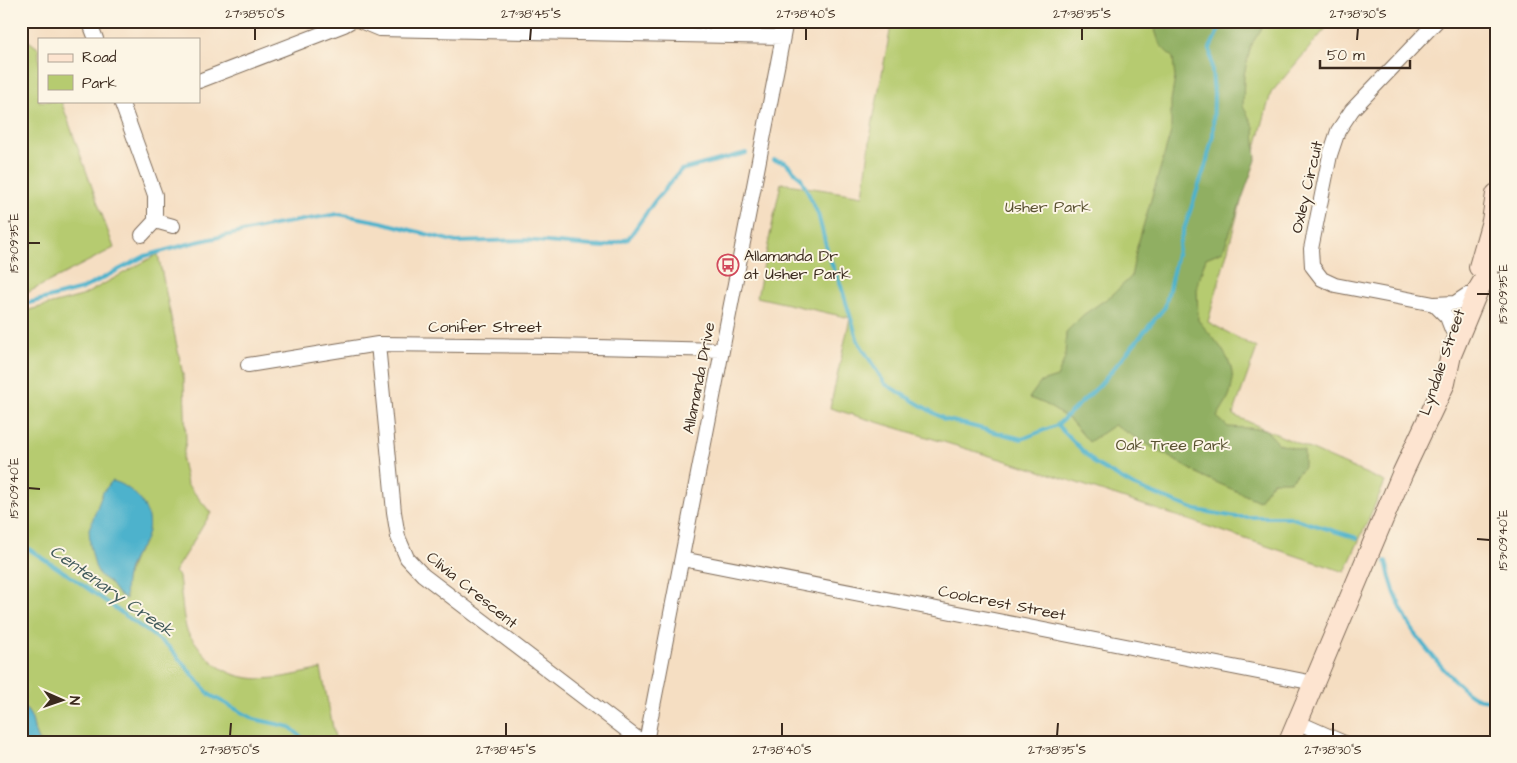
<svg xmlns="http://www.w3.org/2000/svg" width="1517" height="763" font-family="'Architects Daughter',sans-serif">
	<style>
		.green { fill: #b6cb70; stroke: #787a47; fill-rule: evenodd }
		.forest { fill: #90af62; stroke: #666c40 }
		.water { fill: #4db2cc; stroke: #446e75 }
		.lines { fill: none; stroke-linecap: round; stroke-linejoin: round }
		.stream { stroke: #4db2cc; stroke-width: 4 }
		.street-casing { stroke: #7c6957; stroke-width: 16 }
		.secondary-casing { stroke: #7c6957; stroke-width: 22 }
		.street { stroke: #fff; stroke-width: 14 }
		.secondary { stroke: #fde4d0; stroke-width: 20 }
		.ticks { fill: none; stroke: #3b2a1e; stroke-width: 2 }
		.labels { text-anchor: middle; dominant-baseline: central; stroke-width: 4; stroke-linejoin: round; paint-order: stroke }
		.street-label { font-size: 16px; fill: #3b2a1e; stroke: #fcf5e5 }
		.park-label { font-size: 16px; fill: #5a5232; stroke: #fcf5e5 }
		.poi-label { font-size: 16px; fill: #3b2a1e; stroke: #fcf5e5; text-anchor: start }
		.water-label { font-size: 18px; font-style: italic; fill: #415a5b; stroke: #fcf5e5 }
		.neatline { fill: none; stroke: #3b2a1e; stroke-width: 2 }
		.ticks-label { font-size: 12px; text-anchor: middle; fill: #3b2a1e }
	</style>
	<rect width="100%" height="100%" fill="#fcf5e5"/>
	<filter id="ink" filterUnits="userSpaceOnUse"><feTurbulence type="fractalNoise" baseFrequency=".02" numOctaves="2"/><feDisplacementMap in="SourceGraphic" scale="10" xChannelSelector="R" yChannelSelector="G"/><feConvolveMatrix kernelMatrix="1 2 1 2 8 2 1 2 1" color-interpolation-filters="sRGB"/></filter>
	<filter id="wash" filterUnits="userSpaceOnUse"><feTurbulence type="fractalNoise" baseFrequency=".0096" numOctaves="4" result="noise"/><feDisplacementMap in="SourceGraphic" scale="20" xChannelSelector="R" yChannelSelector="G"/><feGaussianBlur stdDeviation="1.12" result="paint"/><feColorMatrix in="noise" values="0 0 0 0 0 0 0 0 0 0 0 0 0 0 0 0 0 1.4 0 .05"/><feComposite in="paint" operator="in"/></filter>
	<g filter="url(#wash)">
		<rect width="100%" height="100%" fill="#f5dec2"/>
		<path class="green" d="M892,21H1332L1271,93L1208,322L1257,348L1233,415L1385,482L1345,572L1047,473L830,408L850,318L757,297L781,183L863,196L872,126Z
			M21,35L39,49V101H61L114,248L21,296Z
			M158,254L184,380L186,442L182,460L187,484L211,513L174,572L179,577C181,590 183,620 187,631C189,636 195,641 198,646C231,691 274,680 321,669L336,742H39C31,729 36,714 21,706V314L29,310L82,296ZM144,543L134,557L124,585L126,598L118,594L109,582Z"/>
		<path class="forest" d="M1163,21H1278L1264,25L1251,45L1244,75L1243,106L1254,127L1256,160L1223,251L1206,258L1197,285L1198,320C1216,342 1242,364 1229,396C1226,403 1221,410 1217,417L1228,427L1265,429L1279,444L1304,451V467L1290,481H1273L1259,501L1204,477L1114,425L1089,442L1070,420L1045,404L1029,398L1041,382L1057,377L1065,358L1066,332L1083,315L1112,295L1131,277L1137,247L1171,132V101L1175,78L1173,58L1160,45L1155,30Z"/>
		<path class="water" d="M112,481C122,483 128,488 135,494C149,507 153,528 143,544C140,549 136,552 134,557C127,570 124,584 126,599L118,594L109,582L100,576L95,566L90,545L89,529L103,492Z
			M21,706C36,714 31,729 39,742H21Z"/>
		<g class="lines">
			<path class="stream" d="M774,160L785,162L801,178L818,214L829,257L841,286L858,341L885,384L944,419L1022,439L1057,425L1099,386L1165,307L1180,241L1206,164L1213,135L1214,94L1210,48L1223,21
				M21,305L82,289L145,256L192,243L274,225L338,214L381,222L456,242L524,240L603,247L628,239L654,202L681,170L746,153
				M1057,425L1096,464L1134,486L1196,510L1236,517H1289L1357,538
				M21,544L73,578L169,647L210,695L254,719L290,727L307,742
				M1386,561C1390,582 1398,604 1408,622C1416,638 1461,693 1477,698C1482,700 1490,700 1496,700"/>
		</g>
	</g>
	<g filter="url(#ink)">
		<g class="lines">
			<g class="street-casing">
				<path id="street" d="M89,21L96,39
					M360,21L379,29L783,37
					M1437,21L1352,110L1338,131L1330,155L1311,249L1312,266L1322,279L1335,285L1434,304L1455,303L1467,295
					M199,81L344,25L351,21
					M121,101L155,195V221
					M142,235L155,221L173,226
					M1434,304L1447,317L1452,330
					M378,344L394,512L398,537L407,558L423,575L642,742
					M248,365L378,344L553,346L722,350
					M682,559L1314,683
					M1297,722L1342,742
					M646,742L786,21"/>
			</g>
			<g class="secondary-casing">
				<path id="secondary" d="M1479,267L1492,221L1496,194
					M1289,742L1403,472L1445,383L1451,355L1478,290L1490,270L1496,251"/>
			</g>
			<use href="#street" class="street"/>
			<use href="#secondary" class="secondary"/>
		</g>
	</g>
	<path class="ticks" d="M255,40V28M530,40L531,28M806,40V28M1082,40V28M1357,40L1358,28M28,243H40M1477,294H1490M28,488L40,489M1477,539L1490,540M230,736L231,723M506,736V723M782,736V723M1057,736L1058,723M1333,736V723"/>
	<defs>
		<g id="bus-ring" transform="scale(1.125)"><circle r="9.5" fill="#fcf5e5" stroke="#d1495b" stroke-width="1.5"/><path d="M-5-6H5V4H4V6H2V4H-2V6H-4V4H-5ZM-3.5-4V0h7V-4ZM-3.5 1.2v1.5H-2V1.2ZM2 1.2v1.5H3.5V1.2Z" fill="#d1495b"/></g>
	</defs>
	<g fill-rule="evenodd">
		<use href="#bus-ring" x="728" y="265"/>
	</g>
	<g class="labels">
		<g class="street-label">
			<text transform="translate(1307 187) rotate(-77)">Oxley Circuit</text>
			<text x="485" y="327">Conifer Street</text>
			<text transform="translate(1442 362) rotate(-71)">Lyndale Street</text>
			<text transform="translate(699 378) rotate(-79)">Allamanda Drive</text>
			<text transform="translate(472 590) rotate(39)">Clivia Crescent</text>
			<text transform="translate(1002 603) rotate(11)">Coolcrest Street</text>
		</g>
		<g class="park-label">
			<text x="1048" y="207">Usher Park</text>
			<text x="1173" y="445">Oak Tree Park</text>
		</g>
		<g class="poi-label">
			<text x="744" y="256">Allamanda Dr<tspan x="744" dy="18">at Usher Park</tspan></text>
		</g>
		<g class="water-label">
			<text transform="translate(112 591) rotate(35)">Centenary Creek</text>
		</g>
	</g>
	<rect width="1517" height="763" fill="none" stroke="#fcf5e5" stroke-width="55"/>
	<rect x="38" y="38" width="162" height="65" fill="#fcf5e5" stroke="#afa495"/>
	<rect x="48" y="54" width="25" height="8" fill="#fde4d0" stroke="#afa495"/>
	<text x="82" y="62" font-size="15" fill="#3b2a1e">Road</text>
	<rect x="48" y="75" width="25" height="15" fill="#b6cb70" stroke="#afa495"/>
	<text x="82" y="88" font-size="15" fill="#3b2a1e">Park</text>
	<g transform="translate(62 700) rotate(92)" stroke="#fcf5e5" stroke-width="4" paint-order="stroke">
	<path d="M0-4L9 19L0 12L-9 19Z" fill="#3b2a1e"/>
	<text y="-8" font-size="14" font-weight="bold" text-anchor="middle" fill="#3b2a1e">N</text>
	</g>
	<path d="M1320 60v8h90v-8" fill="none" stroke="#3b2a1e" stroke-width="2.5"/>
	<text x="1327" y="60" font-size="15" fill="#3b2a1e" stroke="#fcf5e5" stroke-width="4" paint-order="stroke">50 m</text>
	<rect x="28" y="28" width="1462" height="708" class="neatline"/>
	<g class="ticks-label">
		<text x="255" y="18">27°38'50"S</text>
		<text x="531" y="18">27°38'45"S</text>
		<text x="806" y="18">27°38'40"S</text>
		<text x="1082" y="18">27°38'35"S</text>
		<text x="1358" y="18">27°38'30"S</text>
		<text transform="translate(14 243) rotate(-90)" y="4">153°09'35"E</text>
		<text transform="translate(1503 294) rotate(-90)" y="4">153°09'35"E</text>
		<text transform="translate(14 488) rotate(-90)" y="4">153°09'40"E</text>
		<text transform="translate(1503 540) rotate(-90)" y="4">153°09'40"E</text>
		<text x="230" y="754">27°38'50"S</text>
		<text x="506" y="754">27°38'45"S</text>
		<text x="782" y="754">27°38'40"S</text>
		<text x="1057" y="754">27°38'35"S</text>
		<text x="1333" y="754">27°38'30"S</text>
	</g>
</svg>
